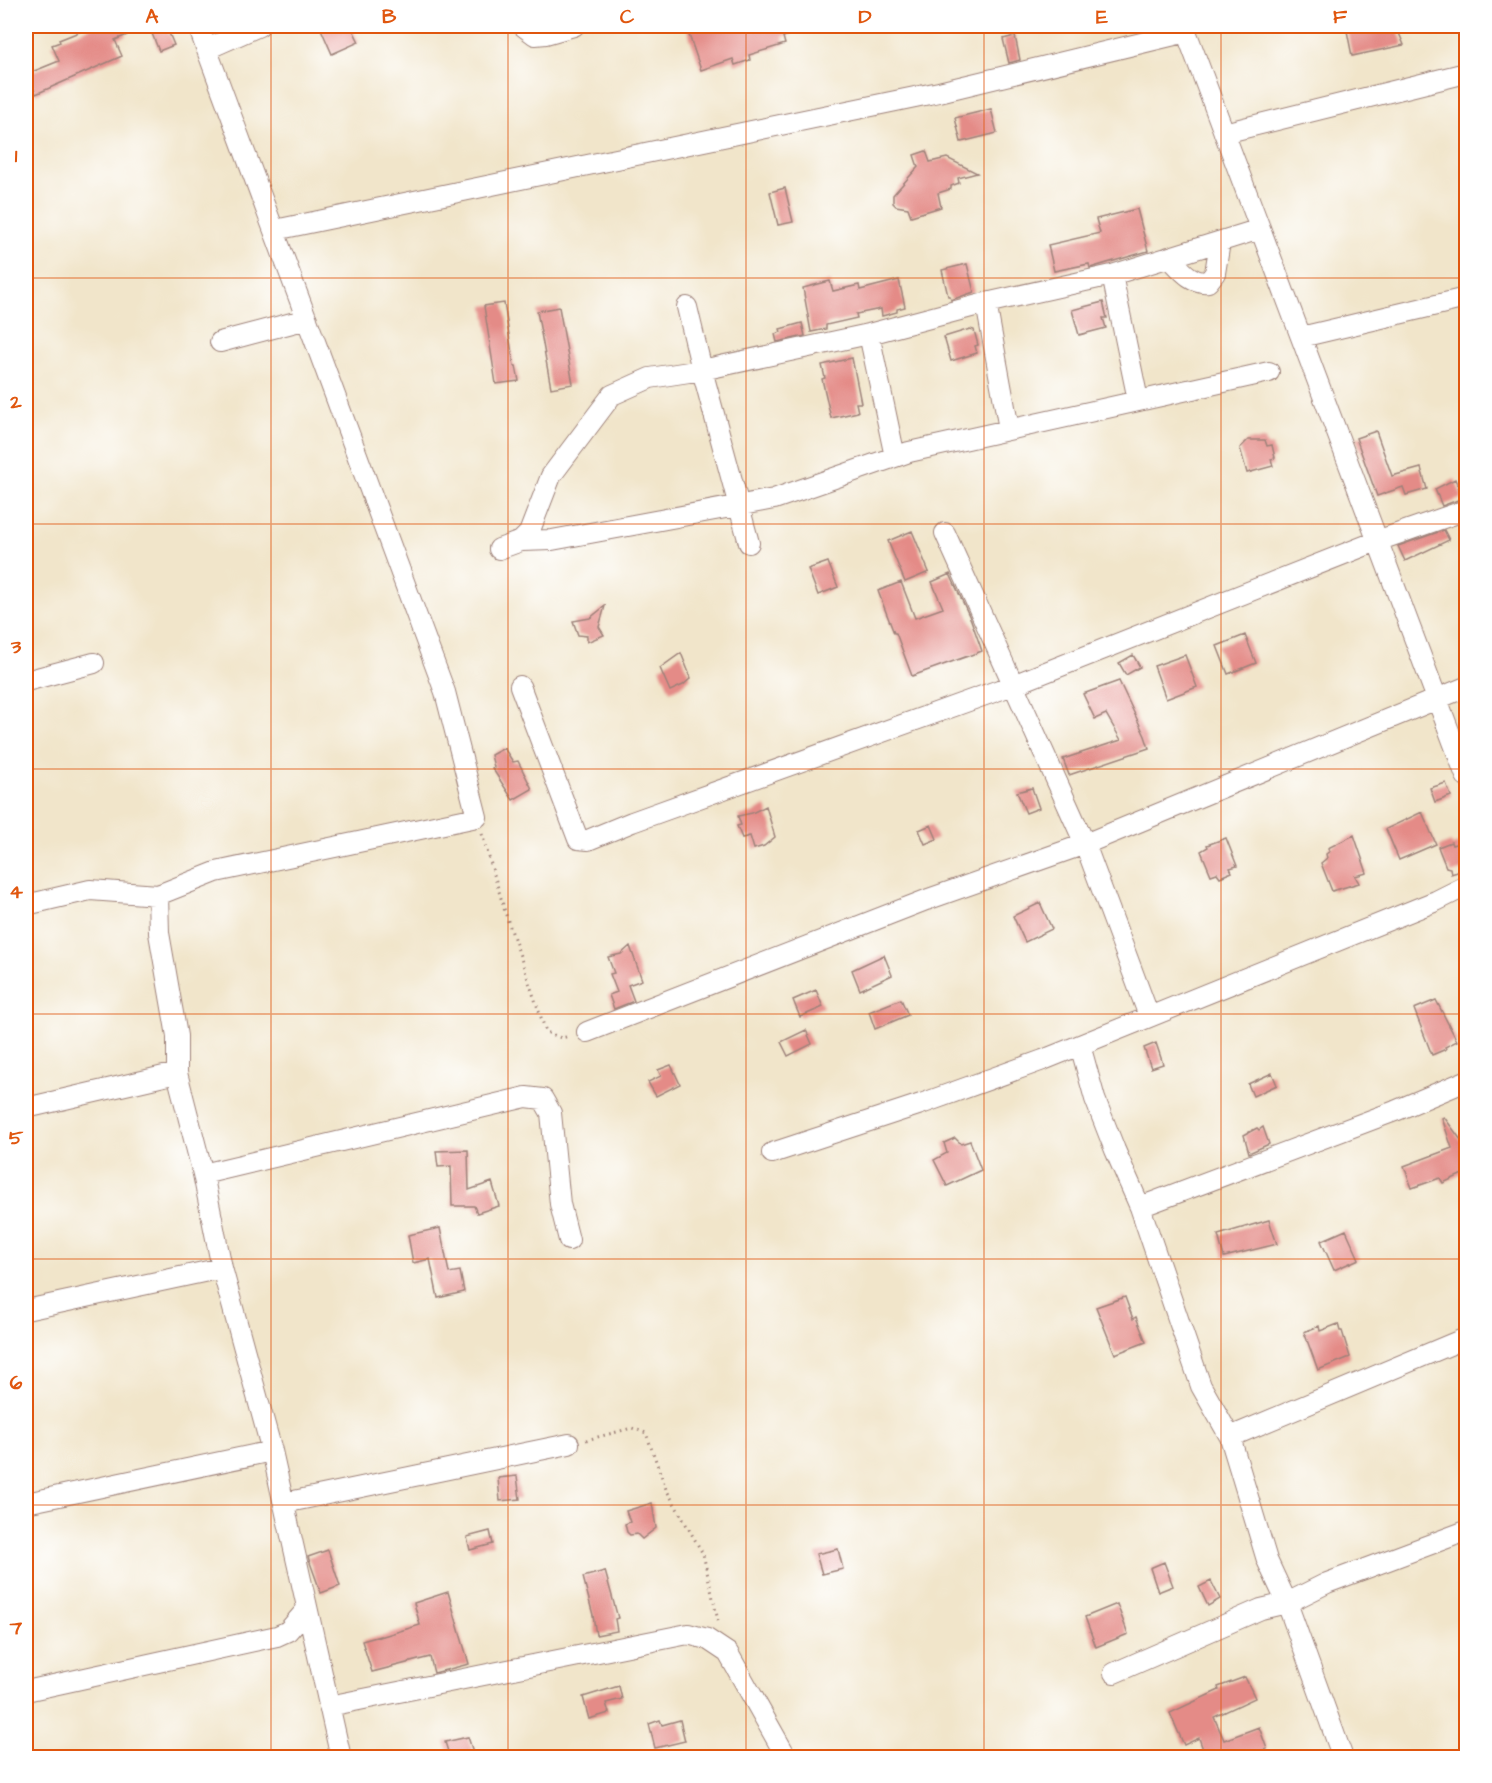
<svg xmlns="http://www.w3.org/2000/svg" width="1492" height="1783" font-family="'Architects Daughter',sans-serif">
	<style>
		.building { fill: #e48b87 }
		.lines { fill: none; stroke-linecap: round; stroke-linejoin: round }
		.street-casing { stroke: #9e827a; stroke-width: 22 }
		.path { stroke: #9e827a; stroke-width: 3; stroke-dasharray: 1.5 4.5; stroke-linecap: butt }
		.street { stroke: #fff; stroke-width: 20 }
		.grid { fill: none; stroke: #e0560e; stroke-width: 1.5; stroke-opacity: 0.55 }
		.neatline { fill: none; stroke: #e0560e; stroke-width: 2 }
		.grid-label { font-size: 20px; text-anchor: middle; font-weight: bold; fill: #e0560e }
	</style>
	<rect width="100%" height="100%" fill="#fff"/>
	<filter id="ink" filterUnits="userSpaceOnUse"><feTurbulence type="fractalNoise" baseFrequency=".0167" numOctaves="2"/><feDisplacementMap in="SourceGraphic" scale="12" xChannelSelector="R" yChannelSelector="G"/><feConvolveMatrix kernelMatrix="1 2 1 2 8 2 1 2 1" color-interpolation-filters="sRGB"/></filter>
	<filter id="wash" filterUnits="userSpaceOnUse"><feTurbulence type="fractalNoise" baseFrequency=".008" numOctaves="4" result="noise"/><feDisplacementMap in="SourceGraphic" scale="24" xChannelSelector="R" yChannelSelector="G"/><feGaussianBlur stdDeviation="1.35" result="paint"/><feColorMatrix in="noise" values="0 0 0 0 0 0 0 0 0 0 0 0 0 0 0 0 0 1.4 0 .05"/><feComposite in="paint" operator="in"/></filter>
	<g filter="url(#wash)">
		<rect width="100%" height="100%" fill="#f1e5ca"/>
		<g id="blocks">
			<path class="building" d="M94,26H123L127,35L115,40L122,56L36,94L27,74L59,61L52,45L60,42L59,40Z
				M149,26H166L174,45L159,51Z
				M328,26H351L359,42L332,54L321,29Z
				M686,26H810L783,37L785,44L749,55L750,60L735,65L733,59L701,70Z
				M1346,26H1396L1404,45L1352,56Z
				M1015,36L1020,60L1009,63L1003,39Z
				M991,109L997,133L961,142L955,118Z
				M926,151L930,162L947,158L977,173L958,178L959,183L951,186V189L938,193L941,207L911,216L908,208L896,206L893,203V195L918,167L914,155Z
				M785,188L793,222L778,225L770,192Z
				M1137,209L1148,251L1090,268L1089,264L1054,271L1048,245L1100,233L1096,219Z
				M967,264L974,292L951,300L950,296H948L942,270Z
				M899,280L905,307L897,309V312L882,316L881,309L856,314L857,318L826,325V329L811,332L803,288L830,281L833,291L859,285L860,290Z
				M1103,302L1107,318H1103L1106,328L1079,335L1072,310Z
				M504,303L514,366H516L519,381L496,384L484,306Z
				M559,307L573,384L551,388L537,311Z
				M802,323L805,336L777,342L775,334L781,332L780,329Z
				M970,329L974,330L978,345L975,346L977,353L951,361L944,337Z
				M852,358L861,403H856L858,412L831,418L822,379L825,378L822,365Z
				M1376,431L1392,476L1421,468L1427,489L1406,495L1403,487L1377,496L1356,438Z
				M1248,440H1265L1267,446L1272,445L1275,458L1271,459L1273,466L1247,473L1240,448Z
				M1455,479L1463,498L1442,506L1435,489Z
				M1444,530L1449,540L1405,561L1398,546Z
				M912,531L929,572L905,582L888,541Z
				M828,562L838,587L818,595L808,569Z
				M950,574L971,620L982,651L912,676L896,633H894L878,591L901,582L915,618L943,608L932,582Z
				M605,606L599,627L604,635L587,642V636L578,635L573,621L590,618Z
				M1245,635L1256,663L1228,674L1217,646Z
				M681,653L691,678L683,685L670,691L660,668Z
				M1133,655L1140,667L1126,675L1119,663Z
				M1185,655L1197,687L1166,699L1154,666Z
				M1119,681L1145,736L1149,748L1069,775L1063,759L1121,740L1106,714L1095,719L1083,694Z
				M504,748L513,762L518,761L532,789L513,800L492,768L494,767L491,755Z
				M1446,783L1451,796L1435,802L1430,788Z
				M1032,788L1039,808L1026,813L1017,792Z
				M766,806L775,837L764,846L754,849L750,836L742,838L737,826L741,825L738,816L752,813Z
				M1422,812L1436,844L1399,860L1386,829Z
				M931,825L937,839L925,844L919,830Z
				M1354,835L1367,873L1355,876L1359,883L1332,891L1321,863L1327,858L1326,854L1330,851L1328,848Z
				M1226,838L1237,866L1230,868L1232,872L1220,877L1217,873L1211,875L1201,851L1208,847L1207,845Z
				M1451,842L1452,845L1459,843L1460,848L1467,846V869L1451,874L1450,868L1446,867L1438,847Z
				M1040,903L1052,929L1025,942L1013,916Z
				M630,946L642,980L628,985L634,1001L614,1009L609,995L617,992L610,974L614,973L608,957L621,954Z
				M884,955L892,975L860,990L852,970Z
				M816,990L823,1007L800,1017L793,1000Z
				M901,999L908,1015L875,1029L869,1012Z
				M1436,1000L1457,1041L1445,1047L1446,1049L1432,1055L1414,1009Z
				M806,1030L812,1044L788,1056L781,1042Z
				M1156,1043L1163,1064L1151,1068L1144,1048Z
				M671,1065L680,1084L656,1096L648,1082L661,1076L658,1070Z
				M1272,1073L1277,1085L1253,1096L1248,1084Z
				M1444,1117L1461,1140L1467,1138V1172L1443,1183L1440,1178L1412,1188L1404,1166L1452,1148L1442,1118Z
				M1263,1127L1269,1144L1249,1153L1244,1135L1257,1128L1259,1130Z
				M955,1138L961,1144L970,1141L981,1170L947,1186L934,1160L947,1153L944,1143Z
				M468,1150L469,1190L492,1182L499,1206L477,1213L474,1206H452L451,1166L438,1167L436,1151Z
				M1269,1220L1277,1244L1224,1257L1218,1235Z
				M440,1228L449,1273L460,1271L464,1292L438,1298L430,1259L413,1263L408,1235Z
				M1346,1230L1359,1259L1334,1270L1321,1241Z
				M1125,1297L1133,1319L1136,1317L1146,1342L1115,1354L1096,1307Z
				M1338,1324L1340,1331H1342L1350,1357L1318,1370L1304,1332L1319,1326L1320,1331Z
				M517,1476L520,1499L500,1501L498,1478Z
				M652,1503L656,1528L642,1539L637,1534L630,1535L627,1532L625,1524L630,1522L626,1511Z
				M490,1531L493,1544L470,1550L467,1537Z
				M838,1549L843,1569L822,1574L816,1554Z
				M328,1550L340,1586L321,1593L308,1557Z
				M1164,1562L1173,1586L1158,1592L1150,1568Z
				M605,1571L618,1618L615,1619L617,1631L596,1635L593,1615L583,1577Z
				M1211,1581L1220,1599L1208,1606L1199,1587Z
				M448,1592L469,1664L434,1673L430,1657L372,1672L362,1641L380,1636V1637L420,1625L414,1603Z
				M1117,1604L1128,1634L1096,1647L1085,1617Z
				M1245,1677L1255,1698L1214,1717L1224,1740L1259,1727L1267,1749L1263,1750L1266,1758H1206L1199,1738L1184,1745L1170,1713L1219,1690L1218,1687Z
				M619,1686L622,1699L606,1703L609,1713L589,1719L583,1697Z
				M660,1720L662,1725L680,1720L685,1741L655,1748L649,1724Z
				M468,1737L475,1758H450L445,1742Z"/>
		</g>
	</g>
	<g filter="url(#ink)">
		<use href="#blocks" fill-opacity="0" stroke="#9e827a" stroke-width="1.5"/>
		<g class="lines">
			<g class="street-casing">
				<path id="street" d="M523,26L535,35L546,34L574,26
					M1184,26L1466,776
					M207,49L259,26
					M1224,133L1466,73
					M275,230L939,92L1187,32
					M1169,257C1180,268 1191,284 1208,282L1215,273L1220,242
					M1112,275L1138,400
					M986,303L1009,429
					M687,307L702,370L749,543
					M869,334L895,457
					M1301,337L1466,298
					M220,342L307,319
					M945,533L1085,844L1149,1016
					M521,541L552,540L774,499L909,452L1269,372
					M499,549L521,541L529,533L551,476L612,395L650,378L702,370L869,334L986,303L1112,275L1260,229
					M26,681L94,663
					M520,686L578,839L588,840L632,822L1013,685L1377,541L1466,510
					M158,895L159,933L177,1036V1073L203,1174L222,1268L272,1451L341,1758
					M26,905L90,890L158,895L216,872L477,817L445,692L198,26
					M587,1032L926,900L1085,844L1466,687
					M1080,1045L1095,1099L1115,1150L1140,1207L1201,1386L1230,1437L1267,1560L1287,1603L1261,1609L1114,1673
					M26,1108L177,1073
					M772,1153L921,1104L1043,1060L1436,901L1466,886
					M203,1174L526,1097L543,1099L551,1113L560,1204L569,1240
					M1140,1207L1395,1111L1466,1081
					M26,1310L222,1268
					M1230,1437L1466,1338
					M26,1503L272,1451
					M284,1503L569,1444
					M26,1691L277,1636L288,1631L307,1609
					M329,1706L688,1634L707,1639L728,1653L787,1758
					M1343,1758L1287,1603L1327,1583L1466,1531"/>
			</g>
			<path class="path" d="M482,834L506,915L546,1032L561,1038L570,1036
				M586,1440L632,1428L646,1433L666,1489L703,1554L719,1625"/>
			<use href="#street" class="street"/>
		</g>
	</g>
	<path class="grid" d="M271,26V1758M508,26V1758M746,26V1758M984,26V1758M1221,26V1758M26,278H1466M26,524H1466M26,769H1466M26,1014H1466M26,1259H1466M26,1505H1466"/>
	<rect width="1492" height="1783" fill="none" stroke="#fff" stroke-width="66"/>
	<rect x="33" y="33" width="1426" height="1717" class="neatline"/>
	<g class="grid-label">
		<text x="152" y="23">A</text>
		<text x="389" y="23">B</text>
		<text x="627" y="23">C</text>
		<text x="865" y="23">D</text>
		<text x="1102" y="23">E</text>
		<text x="1340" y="23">F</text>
		<text x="16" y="162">1</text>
		<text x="16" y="408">2</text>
		<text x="16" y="653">3</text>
		<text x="16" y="898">4</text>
		<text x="16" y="1144">5</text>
		<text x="16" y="1389">6</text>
		<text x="16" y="1634">7</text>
	</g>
</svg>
